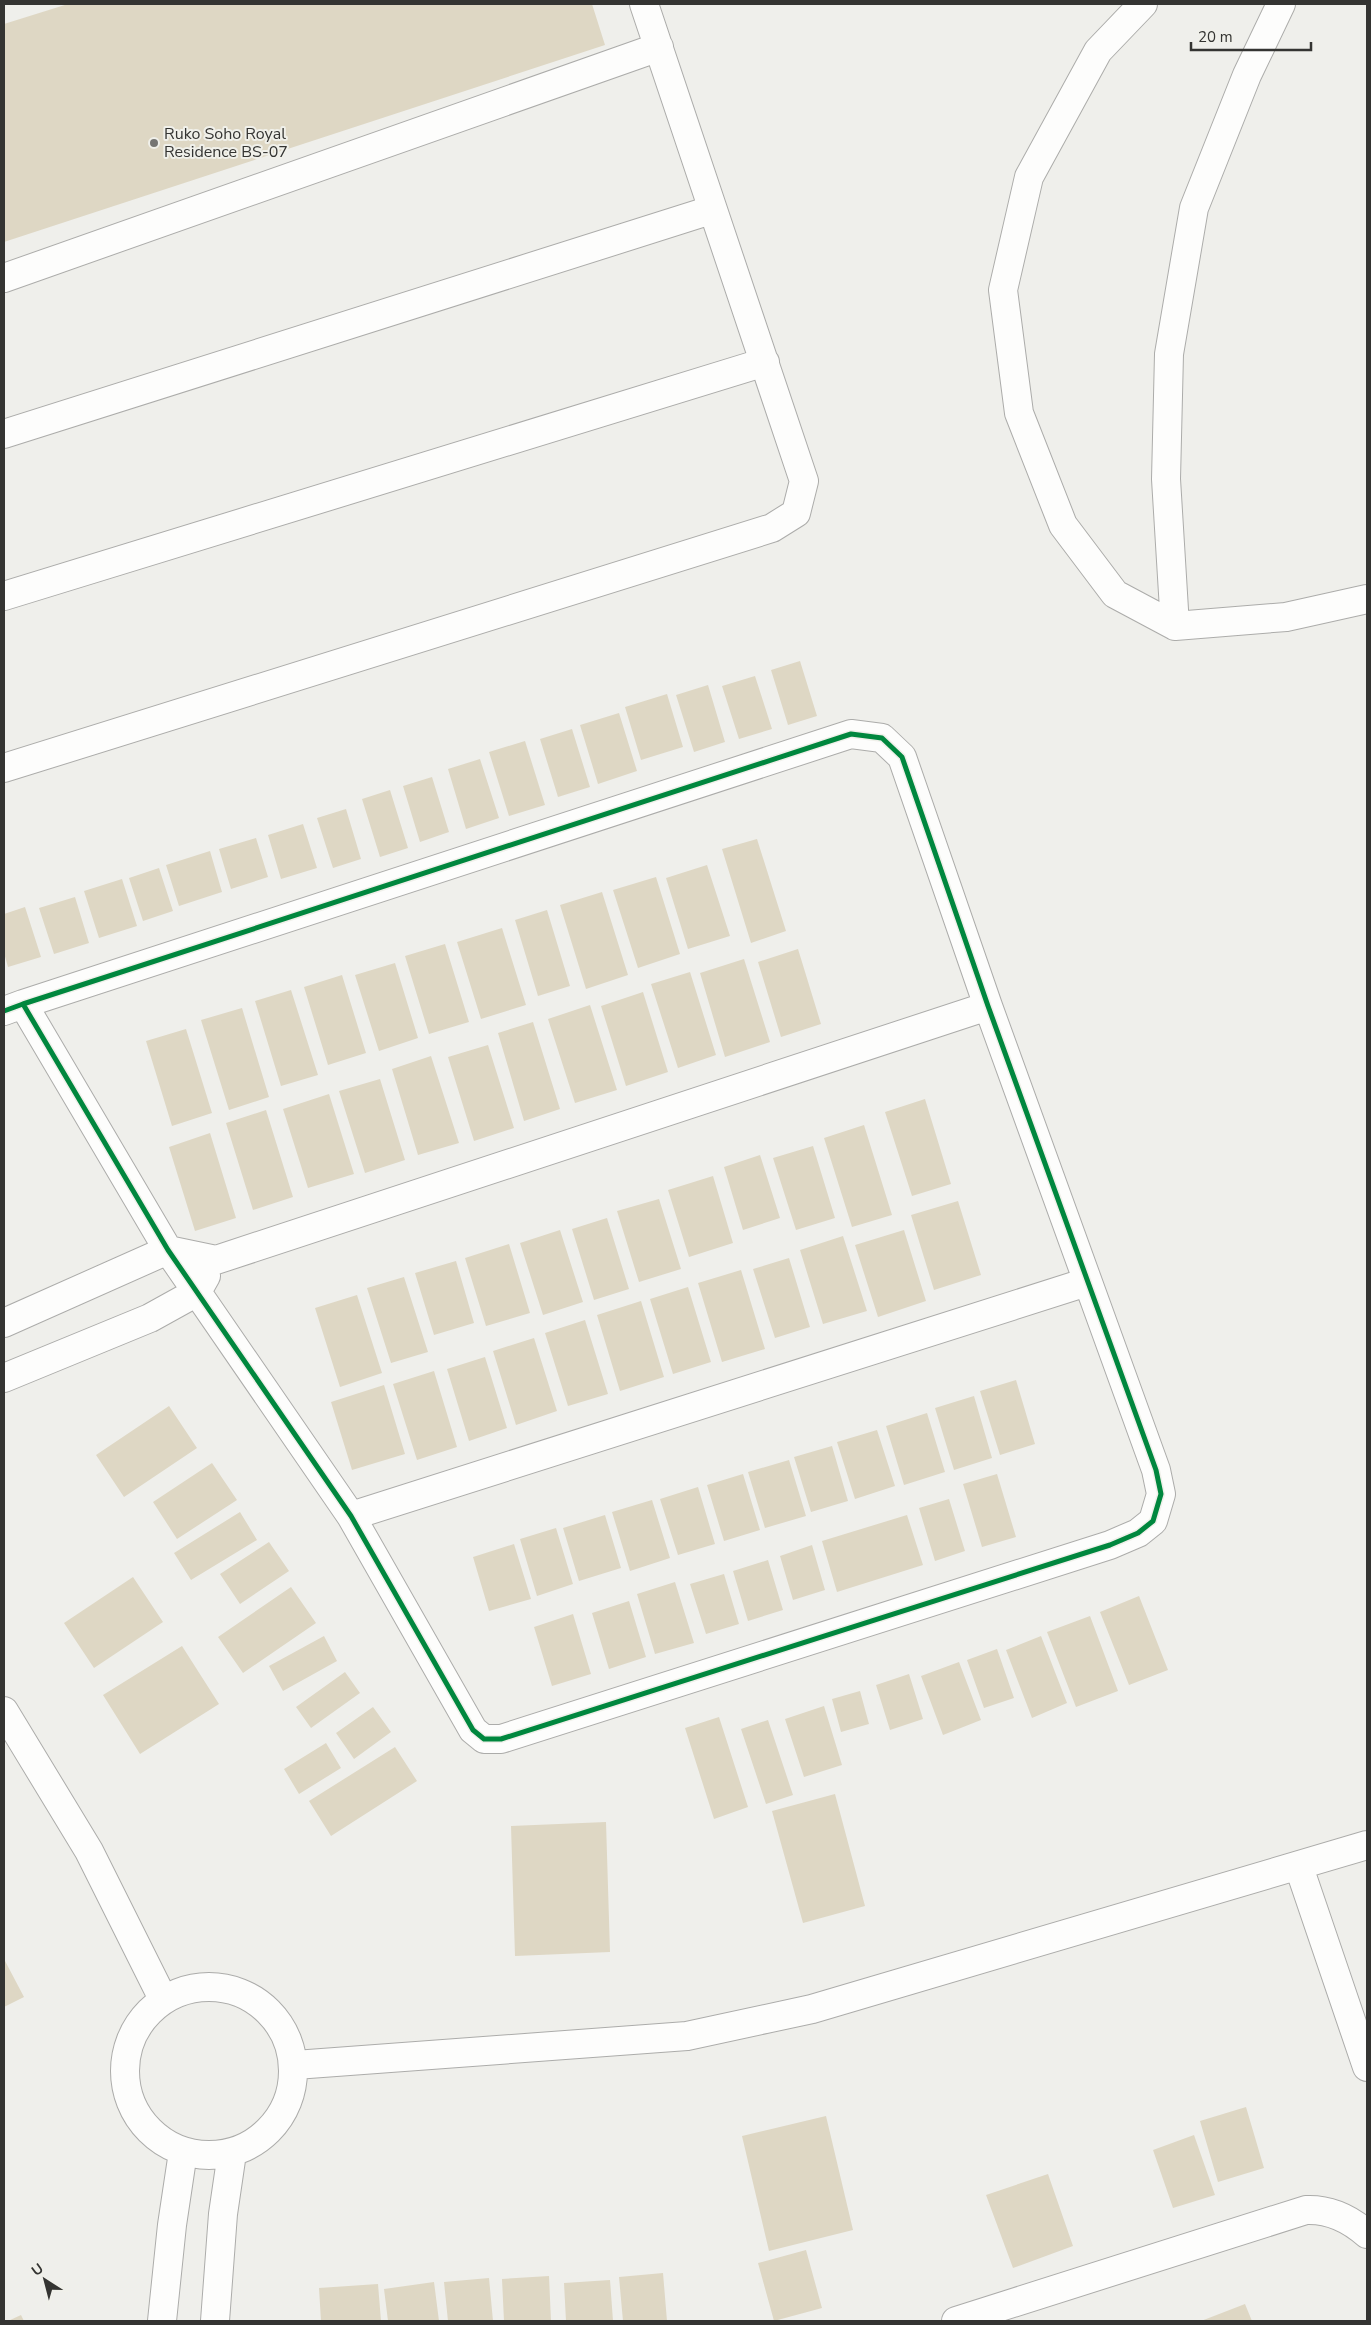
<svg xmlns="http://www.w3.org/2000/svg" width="1371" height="2325" font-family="'Nunito Sans',sans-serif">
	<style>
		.building { fill: #ded7c4 }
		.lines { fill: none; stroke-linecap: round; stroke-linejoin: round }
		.street-casing { stroke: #acacaa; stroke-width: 30 }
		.street { stroke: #fdfdfc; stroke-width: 28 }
		.cycleway-casing { stroke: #f0f0ea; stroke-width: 8 }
		.cycleway { stroke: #00873e; stroke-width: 5 }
		.poi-dot { fill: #757573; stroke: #f0f0ea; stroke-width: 2 }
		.labels { text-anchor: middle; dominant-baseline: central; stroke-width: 4; stroke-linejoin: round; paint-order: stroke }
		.poi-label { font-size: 16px; fill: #343432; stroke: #f0f0ea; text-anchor: start }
	</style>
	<rect width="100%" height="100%" fill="#efefeb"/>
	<path class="building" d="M68,4H592L605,45L4,242V24Z
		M800,661L817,716L788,725L771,670Z
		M755,676L772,729L739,739L722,686Z
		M708,685L725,742L694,752L676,695Z
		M667,694L683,747L641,760L625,707Z
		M619,713L637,771L598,784L580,725Z
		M572,729L590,787L558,797L540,739Z
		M525,741L545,805L509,816L489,752Z
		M480,759L499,818L466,829L448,769Z
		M432,777L449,832L420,842L403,786Z
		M390,790L408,848L380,857L362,799Z
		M346,809L361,859L333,868L317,818Z
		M303,824L317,868L281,879L268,835Z
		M256,838L268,877L231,889L219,849Z
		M757,839L786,931L751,943L722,849Z
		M210,851L222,892L179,906L166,865Z
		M707,865L730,936L688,949L666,878Z
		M159,868L173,911L143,921L129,878Z
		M656,877L680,954L638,968L613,890Z
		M122,879L137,926L99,938L84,891Z
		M602,892L628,975L586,989L560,905Z
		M75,897L89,943L54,954L39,908Z
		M25,907L41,957L8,967L4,953V914Z
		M547,910L570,986L538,996L515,920Z
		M502,928L526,1005L481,1019L457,942Z
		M445,944L469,1022L429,1034L405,956Z
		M798,949L821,1024L781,1037L758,962Z
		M744,959L770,1042L725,1057L700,973Z
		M395,963L418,1038L379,1051L355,975Z
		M690,972L716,1055L678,1068L651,984Z
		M342,975L366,1053L328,1065L304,987Z
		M291,990L318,1075L281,1086L255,1001Z
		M643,992L668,1072L626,1086L601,1006Z
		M590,1005L617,1090L575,1103L548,1019Z
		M242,1008L269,1097L229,1110L201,1020Z
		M533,1022L560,1109L524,1121L498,1033Z
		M186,1029L212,1113L172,1126L146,1041Z
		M488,1045L514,1128L474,1141L448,1057Z
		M431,1056L459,1143L418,1155L392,1069Z
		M380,1079L405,1160L365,1173L339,1091Z
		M329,1094L354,1174L308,1188L283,1109Z
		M925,1099L951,1184L912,1196L885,1112Z
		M266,1110L293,1197L253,1210L226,1123Z
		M864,1125L892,1215L852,1227L824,1138Z
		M210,1133L236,1218L195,1231L169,1147Z
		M813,1146L835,1218L796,1230L773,1158Z
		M760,1155L780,1218L743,1230L724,1167Z
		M713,1176L733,1243L689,1257L668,1190Z
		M659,1199L681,1269L639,1282L617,1211Z
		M958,1201L981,1275L934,1290L911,1215Z
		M607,1218L629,1289L594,1300L572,1229Z
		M560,1230L583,1302L543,1315L520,1243Z
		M904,1230L926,1301L878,1317L855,1245Z
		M843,1236L867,1311L823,1324L800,1250Z
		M509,1244L530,1313L486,1326L465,1258Z
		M789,1258L810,1327L775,1338L753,1269Z
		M456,1261L474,1323L434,1335L415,1273Z
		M741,1270L765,1349L722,1362L698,1283Z
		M404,1277L428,1352L391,1363L367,1288Z
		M688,1287L711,1362L673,1374L650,1299Z
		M357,1295L382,1373L340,1387L315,1308Z
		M641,1301L664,1377L620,1391L597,1315Z
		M585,1320L608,1394L568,1406L545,1333Z
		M534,1338L557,1411L516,1425L493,1351Z
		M485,1357L507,1428L469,1441L447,1369Z
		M434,1371L457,1447L417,1460L393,1384Z
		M1016,1380L1035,1444L1000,1455L980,1391Z
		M384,1385L405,1454L352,1470L331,1402Z
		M974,1396L992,1458L954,1470L935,1408Z
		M169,1406L197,1448L124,1497L96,1455Z
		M927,1413L945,1472L904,1485L886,1426Z
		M877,1430L895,1486L855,1499L837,1442Z
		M832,1446L848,1501L811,1512L794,1457Z
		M789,1460L806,1516L765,1528L748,1472Z
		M212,1463L237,1500L177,1539L153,1502Z
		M743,1474L760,1530L724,1541L707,1485Z
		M997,1474L1016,1537L982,1547L963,1484Z
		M698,1487L715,1544L678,1555L660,1499Z
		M949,1499L965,1551L935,1561L919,1508Z
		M652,1500L670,1558L630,1571L612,1512Z
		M240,1512L257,1540L191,1580L174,1553Z
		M605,1515L621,1568L579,1581L563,1528Z
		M907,1515L923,1565L837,1592L822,1541Z
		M556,1528L573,1584L537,1596L520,1539Z
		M269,1542L289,1571L240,1604L220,1574Z
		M514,1544L531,1599L489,1611L473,1557Z
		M812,1545L825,1590L793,1600L780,1556Z
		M768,1560L783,1610L748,1621L733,1571Z
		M724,1574L739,1624L706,1634L690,1584Z
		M133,1577L163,1622L94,1668L64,1623Z
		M675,1582L694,1643L655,1654L637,1594Z
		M291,1587L316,1623L243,1673L218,1637Z
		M1139,1596L1168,1670L1129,1685L1100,1612Z
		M629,1601L646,1657L609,1669L592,1613Z
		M573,1614L591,1674L552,1686L534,1627Z
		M1090,1616L1118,1691L1076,1707L1047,1632Z
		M324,1636L337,1661L283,1691L269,1666Z
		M1041,1636L1067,1703L1032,1718L1006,1650Z
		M182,1646L219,1704L140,1754L103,1695Z
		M997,1649L1014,1698L984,1708L967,1660Z
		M959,1662L981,1720L943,1735L921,1676Z
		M345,1672L360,1693L311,1728L296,1707Z
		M909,1674L923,1719L890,1730L876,1685Z
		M860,1691L869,1724L841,1732L832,1699Z
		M824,1706L842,1765L804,1777L785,1719Z
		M373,1707L391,1732L354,1759L336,1733Z
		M719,1717L748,1807L714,1819L685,1728Z
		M768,1720L793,1795L766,1804L741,1729Z
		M326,1743L341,1768L299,1794L284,1769Z
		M395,1747L417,1781L331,1836L309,1801Z
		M835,1794L865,1906L803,1923L772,1811Z
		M606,1822L610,1952L515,1956L511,1826Z
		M4,1959L24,1997L4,2007Z
		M1246,2107L1264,2168L1218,2182L1200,2121Z
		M826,2116L853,2230L769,2251L742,2136Z
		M1194,2135L1215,2195L1173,2208L1153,2150Z
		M1048,2174L1073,2246L1013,2268L986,2195Z
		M806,2250L822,2308L774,2321L758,2263Z
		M663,2273L667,2321H623L619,2277Z
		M549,2276L551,2321H504L502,2279Z
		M489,2278L493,2321H448L444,2282Z
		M610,2280L613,2321H566L564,2283Z
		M434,2282L439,2321H388L384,2289Z
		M378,2284L381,2321H321L319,2288Z
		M1245,2304L1252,2321H1201Z
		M21,2315L24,2321H8Z"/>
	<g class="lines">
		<g class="street-casing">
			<path id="street" d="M1143,4L1098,51L1029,177L1003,290L1019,413L1063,525L1115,594L1175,626L1286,617L1367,599
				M4,278L659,47
				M4,434L711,210
				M4,596L765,362
				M1175,626L1166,479L1169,354L1194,208L1247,75L1281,4
				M4,768L772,528L796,513L804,481L644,4
				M4,1011L23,1004L851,734L882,738L902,757L988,1006L1156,1470L1161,1494L1153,1521L1138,1533L1110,1545L501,1739H484L473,1730L351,1516L168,1250L23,1004
				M4,1323L168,1250L216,1260L988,1006
				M4,1378L150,1318L197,1292L206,1276
				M351,1516L1087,1282
				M4,1711L89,1851L163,1999
				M1299,1867L1367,2067
				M125 2071a84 84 0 1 1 168 0a84 84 0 1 1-168 0Z
				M295,2065L687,2036L812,2009L1367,1845
				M162,2321L172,2225L183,2152
				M215,2321L223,2214L232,2153
				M956,2321L1306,2210C1329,2209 1350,2219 1367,2234"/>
		</g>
		<use href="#street" class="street"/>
		<g class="cycleway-casing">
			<path id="cycleway" d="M4,1011L23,1004L851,734L882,738L902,757L988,1006L1156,1470L1161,1494L1153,1521L1138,1533L1110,1545L501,1739H484L473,1730L351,1516L168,1250L23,1004"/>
		</g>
		<use href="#cycleway" class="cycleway"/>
	</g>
	<circle class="poi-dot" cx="154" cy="143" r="5"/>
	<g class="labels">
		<g class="poi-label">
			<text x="164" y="134">Ruko Soho Royal<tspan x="164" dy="18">Residence BS-07</tspan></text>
		</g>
	</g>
	<rect width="1371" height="2325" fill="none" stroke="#343432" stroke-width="10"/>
	<g transform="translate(45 2280) rotate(324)" stroke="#f0f0ea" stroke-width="4" paint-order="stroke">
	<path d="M0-4L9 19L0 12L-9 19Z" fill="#343432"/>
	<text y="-8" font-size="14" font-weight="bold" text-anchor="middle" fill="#343432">U</text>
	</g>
	<path d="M1191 42v8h120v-8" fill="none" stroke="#343432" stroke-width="2.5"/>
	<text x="1198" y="42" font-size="15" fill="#343432" stroke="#f0f0ea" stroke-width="4" paint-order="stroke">20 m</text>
</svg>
